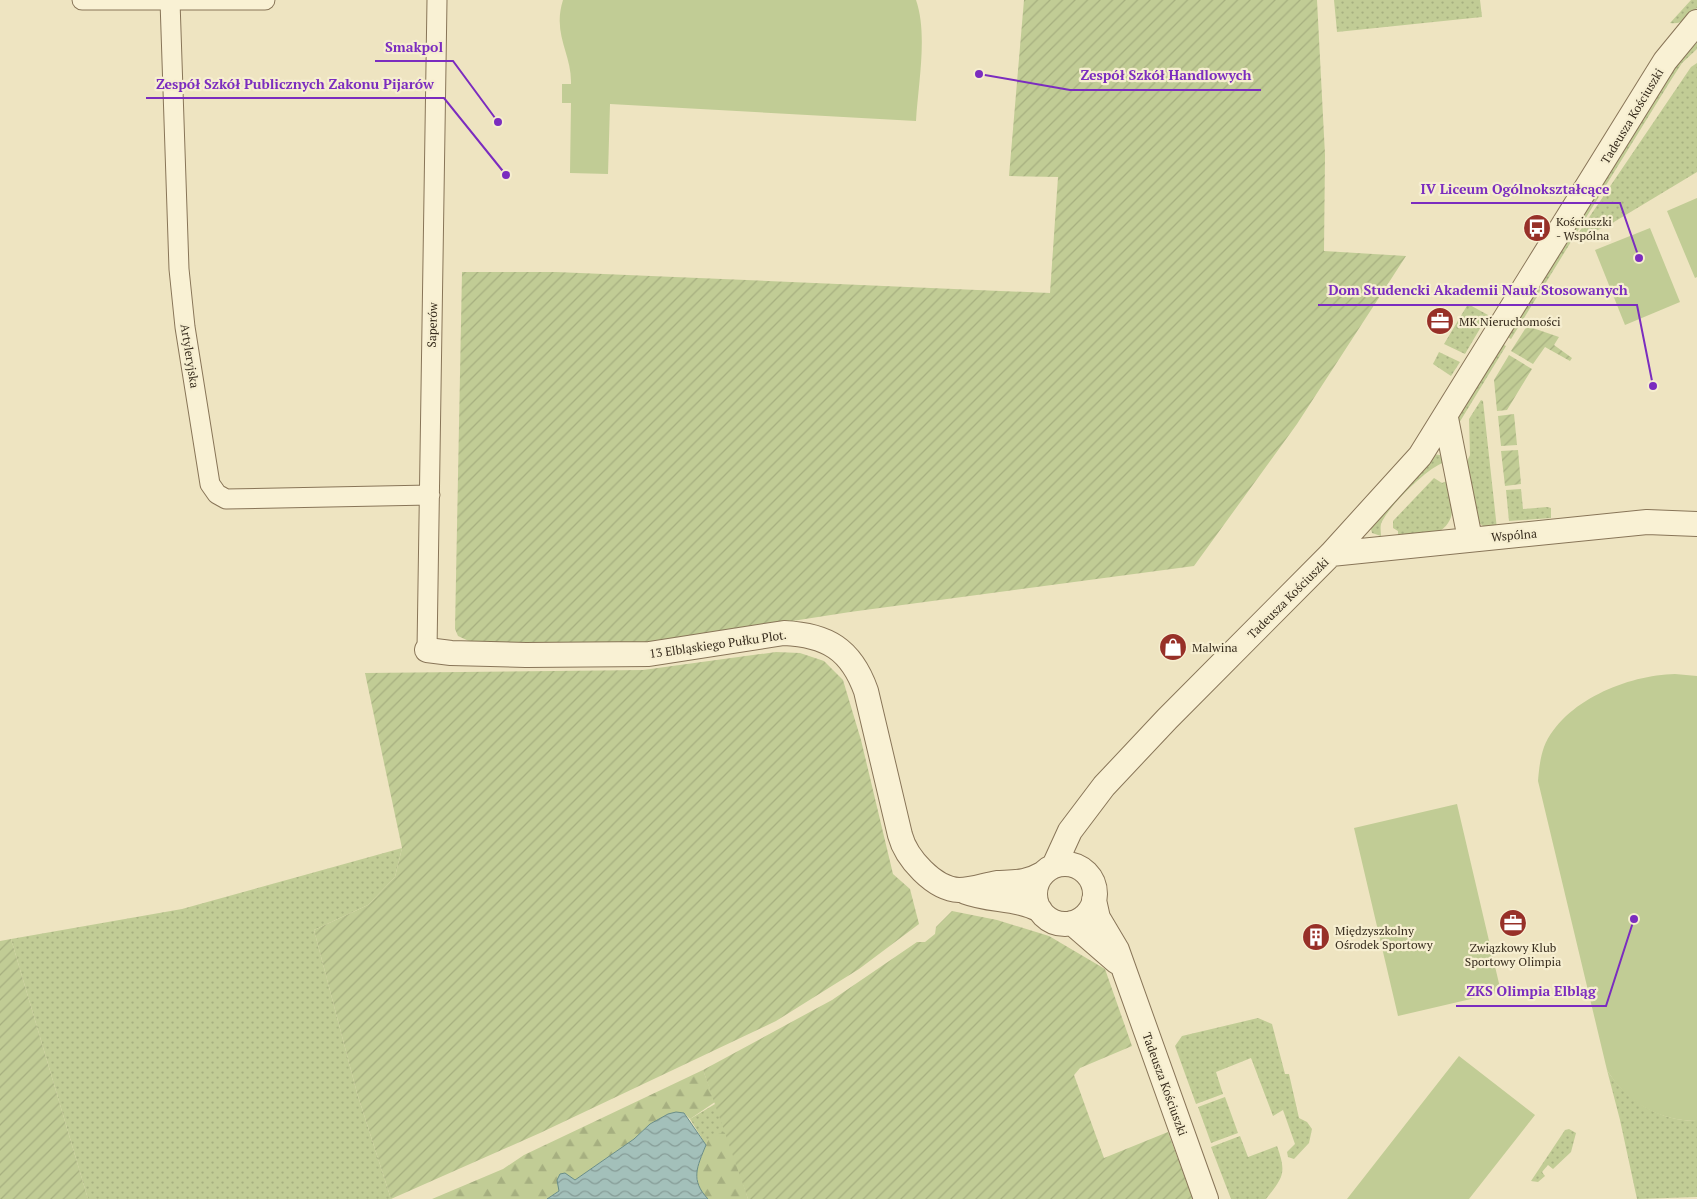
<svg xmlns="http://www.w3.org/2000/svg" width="1697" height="1199" font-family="'PT Serif',serif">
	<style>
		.grass { fill: url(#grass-dots) }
		.forest { fill: url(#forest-firs) }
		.garden { fill: url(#garden-furrows) }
		.pitch { fill: #c1cc95 }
		.water { fill: url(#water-waves); stroke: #6a8e88 }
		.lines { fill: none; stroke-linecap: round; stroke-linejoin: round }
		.minor-casing { stroke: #887558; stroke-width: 21 }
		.tertiary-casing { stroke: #887558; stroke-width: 26 }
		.minor { stroke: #f9f1d4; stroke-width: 19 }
		.tertiary { stroke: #f9f1d4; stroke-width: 24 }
		.labels { text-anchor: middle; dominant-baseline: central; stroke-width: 4.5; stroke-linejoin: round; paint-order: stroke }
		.street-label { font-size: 12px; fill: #372c1d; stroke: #f6eed0 }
		.poi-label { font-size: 12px; fill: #372c1d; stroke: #f6eed0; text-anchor: start }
		.leader { fill: none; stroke: #7b2cbf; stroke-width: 2 }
		.callout-dot { fill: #7b2cbf; stroke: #f6eed0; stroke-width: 2 }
		.callout-label { font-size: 14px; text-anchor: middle; font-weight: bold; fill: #7b2cbf; stroke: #f6eed0; stroke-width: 4.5; stroke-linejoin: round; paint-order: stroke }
	</style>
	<defs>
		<pattern id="grass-dots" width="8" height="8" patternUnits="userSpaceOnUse" patternTransform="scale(1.25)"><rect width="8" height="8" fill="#c1cc95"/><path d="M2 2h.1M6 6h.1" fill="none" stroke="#a6af80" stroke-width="1.8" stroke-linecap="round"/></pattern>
		<pattern id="forest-firs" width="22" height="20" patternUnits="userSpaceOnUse" patternTransform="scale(1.25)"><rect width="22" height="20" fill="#c1cc95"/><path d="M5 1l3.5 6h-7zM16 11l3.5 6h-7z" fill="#a6af80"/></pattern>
		<pattern id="garden-furrows" width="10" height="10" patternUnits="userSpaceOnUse" patternTransform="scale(1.25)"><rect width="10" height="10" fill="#c1cc95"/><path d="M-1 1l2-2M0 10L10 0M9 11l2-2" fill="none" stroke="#a6af80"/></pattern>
		<pattern id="water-waves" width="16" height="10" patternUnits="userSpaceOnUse" patternTransform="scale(1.25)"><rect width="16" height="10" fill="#a3c0ba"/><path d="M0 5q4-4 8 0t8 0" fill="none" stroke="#869c97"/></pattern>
	</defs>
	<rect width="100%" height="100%" fill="#eee4c1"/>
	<path class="grass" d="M1334,0H1480L1482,17L1337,32Z
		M1691,0H1697V8C1689,17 1683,25 1670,23Z
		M1697,33V49L1682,63L1671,80L1511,339L1504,335L1613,159Z
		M1697,63V172L1609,225L1573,241L1691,67Z
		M1468,304L1488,315L1465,354L1444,344Z
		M1500,343L1506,346L1456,428L1461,409Z
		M1439,352L1460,362L1451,376L1433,364Z
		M1481,400L1483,401L1497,529H1487L1475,520L1465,466L1470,455L1469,419Z
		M1433,454L1440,455L1443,463C1428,467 1386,509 1381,524C1380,528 1381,532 1381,536L1372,533L1370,525Z
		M1434,478L1442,483L1447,481C1451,500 1459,518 1440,531L1398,536V531L1393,528V521Z
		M1521,489L1523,509L1547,507L1551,508V518L1509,521L1506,490Z
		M402,848L395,877L368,905L314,930L357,1093L391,1199H88L11,939L182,909Z
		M1258,1018L1272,1024L1285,1074H1289L1299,1118L1307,1122L1312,1129L1309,1143L1294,1159L1288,1157L1287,1152L1295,1144L1283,1110L1273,1116L1251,1058L1216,1072L1223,1094L1196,1104L1175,1046L1182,1036Z
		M1607,1070C1626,1101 1660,1121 1697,1121V1197L1637,1199L1620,1120Z
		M735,1092L754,1134L708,1140L706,1145L690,1119Z
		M1225,1097L1238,1133L1211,1143L1198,1107Z
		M1569,1129L1576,1133L1571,1152L1553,1169L1548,1165L1542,1172L1545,1176L1538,1182L1531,1181L1565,1130Z
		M1240,1136L1248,1157L1277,1146C1287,1174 1283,1177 1266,1199H1231L1211,1147Z"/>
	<path class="forest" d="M703,1070L715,1102L690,1119L684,1113L668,1114L650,1124L634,1139L575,1180L569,1177L559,1191L547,1199H432L503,1169L524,1155Z
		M736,1130L732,1149L748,1199H708L699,1190L696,1170L708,1140L718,1134Z"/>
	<path class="garden" d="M1024,0H1317L1325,155L1324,251L1406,256L1297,424L1194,566L850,612L645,644L471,642L458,636L455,629L462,272H556L1050,293L1058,177L1009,176Z
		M1527,326L1559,337L1554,345L1572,358L1570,361L1545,347L1533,364L1511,351Z
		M1509,355L1532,369L1507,410L1497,411L1494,380Z
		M1514,414L1517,445L1501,446L1498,416Z
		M1518,450L1521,484L1505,486L1501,451Z
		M776,652L800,653L824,661L843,680L861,740L893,874L910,889L919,924L859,969L776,1021L540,1133L391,1199L357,1093L314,930L368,905L395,877L402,848L365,673L643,670Z
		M952,911L997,920L1049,936L1105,969L1132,1046L1080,1068L1074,1075L1104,1158L1168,1132L1193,1199H748L703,1070L832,1000L917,942H925L935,934L936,927Z
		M11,939L88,1199H0V941Z"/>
	<path class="pitch" d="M563,0H916C928,34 918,85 916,121L610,104L608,174L570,173L571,103H562V84H571C572,53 552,35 563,0Z
		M1697,198V277L1695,278L1667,211Z
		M1650,228L1680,302L1625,325L1595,250Z
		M1675,674L1697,676V1121C1659,1121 1626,1102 1607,1070L1538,781C1539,770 1540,758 1544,747C1563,701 1628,675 1675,674Z
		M1457,804L1501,992L1398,1016L1354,828Z
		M1459,1056L1535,1115L1469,1199H1347Z"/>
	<path class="water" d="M676,1112L684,1113L706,1145C697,1167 690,1180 708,1199H547L559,1191L557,1180L560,1174L565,1173L575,1180L634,1139L650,1124L668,1114Z"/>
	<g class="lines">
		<g class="minor-casing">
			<path id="minor" d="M82,0H265
				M170,1L179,269L185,327L210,484L217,494L226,499L430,495
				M427,650L437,0"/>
		</g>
		<g class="tertiary-casing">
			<path id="tertiary" d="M1446,418L1470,539
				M1331,554L1647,522L1697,524
				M427,650L451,653L526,655L649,654L784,633C827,635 851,649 866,691L900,835C906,858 934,889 959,890C972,890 985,885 997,883C1014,882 1027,883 1042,874
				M1035 894a30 30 0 1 1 60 0a30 30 0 1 1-60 0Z
				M1054,866L1070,831L1104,786L1167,719L1331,554L1420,456L1665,61L1697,22
				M966,892C990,901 1018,898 1040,910
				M1094,900L1098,918L1117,950L1206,1199
				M1072,923L1117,962"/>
		</g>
		<use href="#minor" class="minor"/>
		<use href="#tertiary" class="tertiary"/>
	</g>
	<defs>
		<g id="bus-disc" transform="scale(1.4375)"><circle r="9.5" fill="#973028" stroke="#f6eed0"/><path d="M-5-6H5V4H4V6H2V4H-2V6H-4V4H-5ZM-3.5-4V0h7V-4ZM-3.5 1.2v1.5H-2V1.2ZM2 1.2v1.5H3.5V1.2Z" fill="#fff"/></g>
		<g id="office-disc" transform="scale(1.4375)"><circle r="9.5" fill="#973028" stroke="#f6eed0"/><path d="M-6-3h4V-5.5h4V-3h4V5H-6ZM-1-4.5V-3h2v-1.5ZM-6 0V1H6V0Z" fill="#fff"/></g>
		<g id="shop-disc" transform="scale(1.4375)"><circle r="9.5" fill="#973028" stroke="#f6eed0"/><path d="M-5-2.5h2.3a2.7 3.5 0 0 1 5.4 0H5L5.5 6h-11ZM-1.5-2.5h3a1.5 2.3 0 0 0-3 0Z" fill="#fff"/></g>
		<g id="building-disc" transform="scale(1.4375)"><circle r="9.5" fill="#973028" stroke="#f6eed0"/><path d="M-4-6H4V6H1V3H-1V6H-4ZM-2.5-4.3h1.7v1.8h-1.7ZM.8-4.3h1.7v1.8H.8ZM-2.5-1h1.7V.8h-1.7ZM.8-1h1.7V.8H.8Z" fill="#fff"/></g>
	</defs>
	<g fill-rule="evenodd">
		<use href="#bus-disc" x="1537" y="228"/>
		<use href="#office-disc" x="1440" y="321"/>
		<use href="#shop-disc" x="1173" y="647"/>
		<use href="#office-disc" x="1513" y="923"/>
		<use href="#building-disc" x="1316" y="937"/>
	</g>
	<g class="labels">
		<g class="street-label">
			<text transform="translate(1632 116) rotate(-59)">Tadeusza Kościuszki</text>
			<text transform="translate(432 325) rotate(-88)">Saperów</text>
			<text transform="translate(190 356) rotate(81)">Artyleryjska</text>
			<text transform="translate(1514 535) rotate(-5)">Wspólna</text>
			<text transform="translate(1288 598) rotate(-45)">Tadeusza Kościuszki</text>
			<text transform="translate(718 644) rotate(-8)">13 Elbląskiego Pułku Plot.</text>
			<text transform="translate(1165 1084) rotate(70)">Tadeusza Kościuszki</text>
		</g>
		<g class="poi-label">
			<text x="1556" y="221">Kościuszki<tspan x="1556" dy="14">- Wspólna</tspan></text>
			<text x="1459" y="321">MK Nieruchomości</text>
			<text x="1192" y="647">Malwina</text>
			<text x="1335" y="930">Międzyszkolny<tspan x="1335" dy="14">Ośrodek Sportowy</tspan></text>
			<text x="1513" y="947" text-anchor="middle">Związkowy Klub<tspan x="1513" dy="14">Sportowy Olimpia</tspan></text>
		</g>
	</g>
	<path class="leader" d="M498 122L453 61H375M979 74L1070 90H1261M506 175L444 98H146M1639 258L1620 203H1411M1653 386L1637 305H1318M1634 919L1606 1006H1456"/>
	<g class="callout-dot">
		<circle cx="498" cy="122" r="5"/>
		<circle cx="979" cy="74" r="5"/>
		<circle cx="506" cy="175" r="5"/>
		<circle cx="1639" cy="258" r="5"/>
		<circle cx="1653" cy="386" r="5"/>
		<circle cx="1634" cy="919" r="5"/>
	</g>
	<g class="callout-label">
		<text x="414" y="52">Smakpol</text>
		<text x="1166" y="80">Zespół Szkół Handlowych</text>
		<text x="295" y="89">Zespół Szkół Publicznych Zakonu Pijarów</text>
		<text x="1515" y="194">IV Liceum Ogólnokształcące</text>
		<text x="1478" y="295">Dom Studencki Akademii Nauk Stosowanych</text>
		<text x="1531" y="996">ZKS Olimpia Elbląg</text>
	</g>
</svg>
